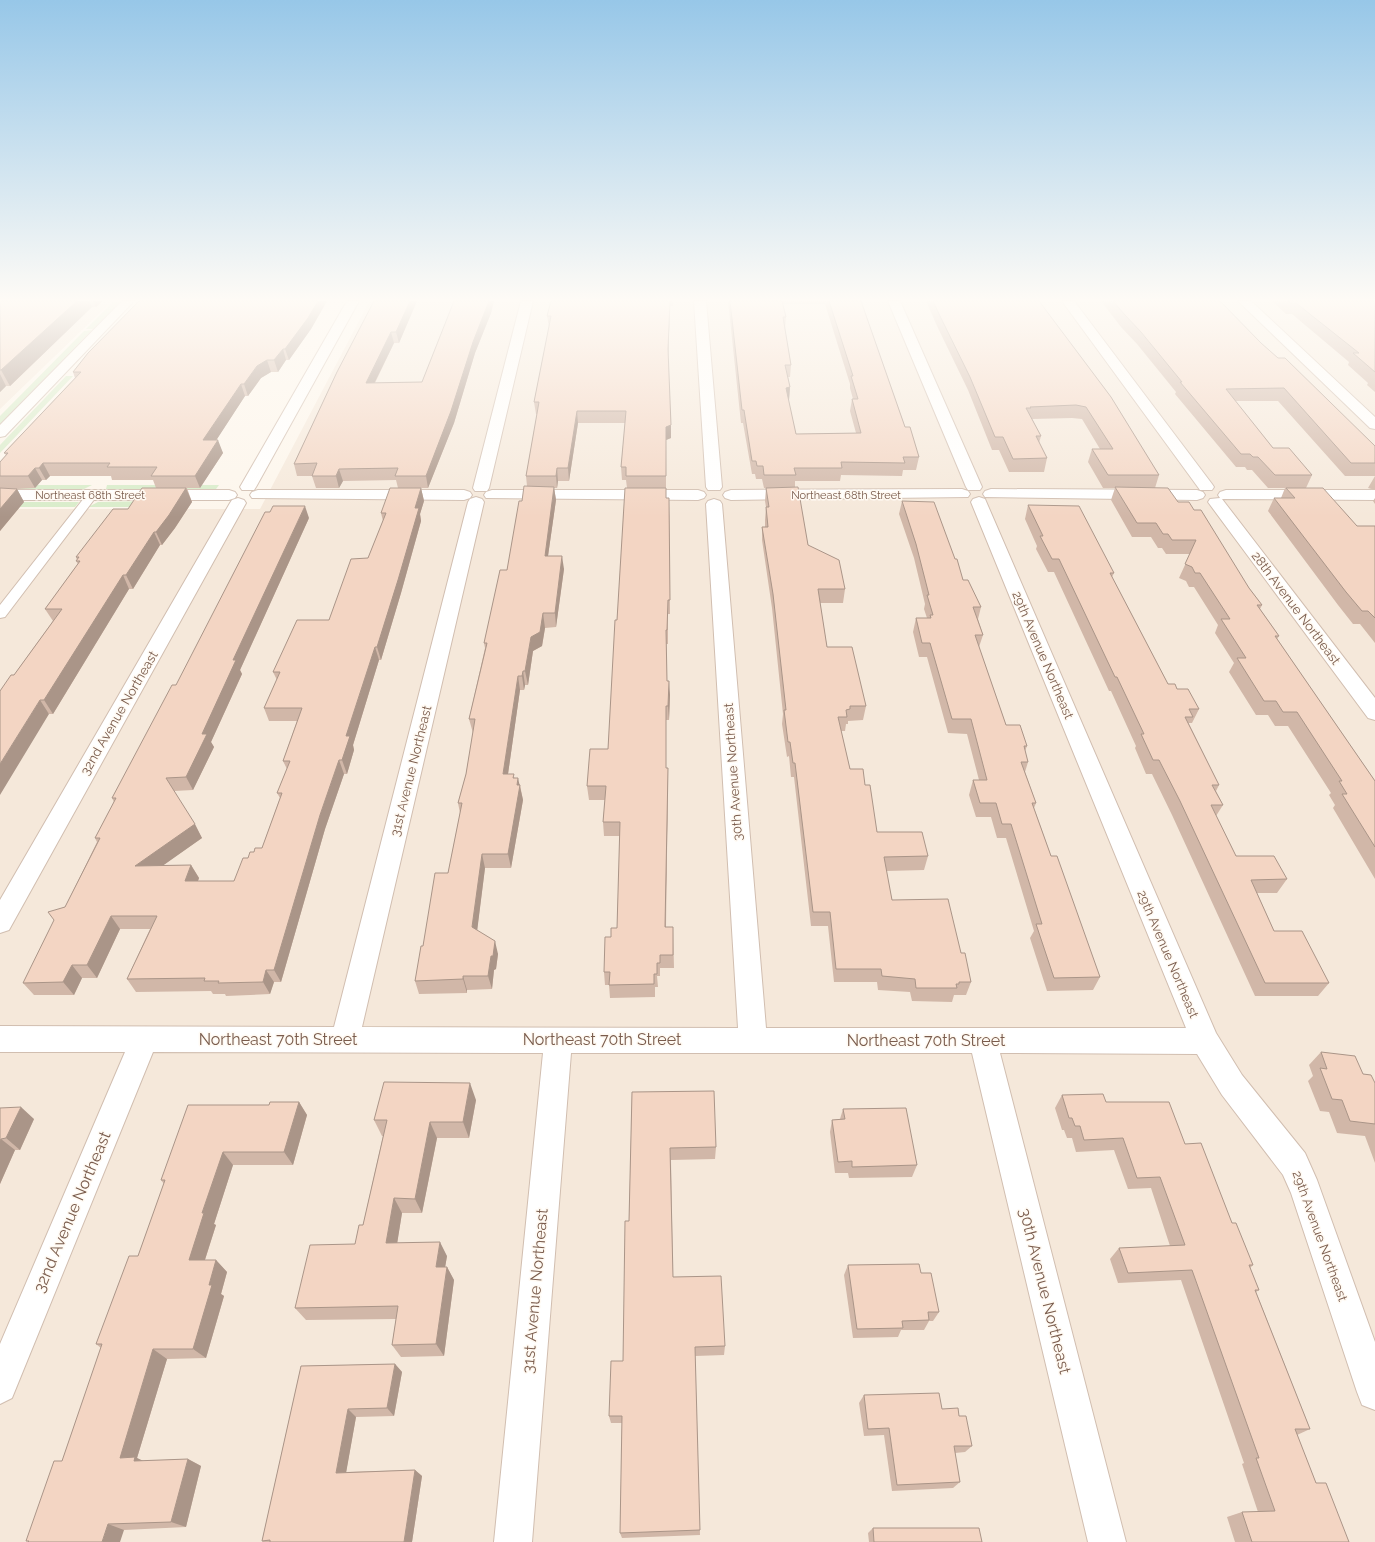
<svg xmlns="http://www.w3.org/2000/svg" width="1375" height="1542" font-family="Raleway,sans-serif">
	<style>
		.residential { fill: #f5e8da }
		.green { fill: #d8ecc9 }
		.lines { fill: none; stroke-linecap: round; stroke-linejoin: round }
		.lane-casing { stroke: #d1beb0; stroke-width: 2 }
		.street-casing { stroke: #d1beb0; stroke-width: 2 }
		.lane { fill: #fff; fill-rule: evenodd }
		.street { fill: #fff; fill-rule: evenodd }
		.wall { fill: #d1b7a8; fill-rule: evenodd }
		.shaded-wall { fill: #aa9588 }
		.building { fill: #f3d5c3; stroke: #aa9588 }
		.labels { text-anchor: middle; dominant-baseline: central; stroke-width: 3; stroke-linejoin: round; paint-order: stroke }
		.far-street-label { font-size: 11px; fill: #7a5c4d; stroke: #fffaf3 }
		.street-label { font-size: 13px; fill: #7a5c4d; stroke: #fffaf3 }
		.near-street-label { font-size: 16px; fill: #7a5c4d; stroke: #fffaf3 }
	</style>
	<rect width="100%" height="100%" fill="#fdf6ec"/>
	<path class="residential" d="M438,301H1375V1542H0V509H260L369,302H437Z
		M19,303L109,304L0,409V309Z"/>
	<path class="green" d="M114,301H121L93,329H86Z
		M92,330L0,424V416L84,331Z
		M66,376H73L0,453V445Z
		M0,485H92L84,489H0Z
		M107,485H219L216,489H106Z
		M154,501L151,507H88L98,502Z
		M0,502H79L75,507H0Z"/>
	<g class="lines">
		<g class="lane-casing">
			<path id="lane" d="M92,491L96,493L98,495L96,497L5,617L0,618V605L88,493Z"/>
		</g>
		<g class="street-casing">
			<path id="street" d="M122,301H134L5,436L0,437V425Z
				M347,301H359L256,487L254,490H242L240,487Z
				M521,301H533L489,488L487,491H475L473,488Z
				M694,301H706L722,487L720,490H708L706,487Z
				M888,301H900L982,487L980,490H968L966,487Z
				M1062,301H1074L1212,484L1214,487L1212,490H1200Z
				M1238,301H1251L1375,417V429L1370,428Z
				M962,489L968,491L970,494L968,497L731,500L725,498L723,495L725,492L731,490Z
				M991,489L1197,490L1203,492L1205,495L1203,498L1197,500L985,497L983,494L985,491Z
				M0,490H229L235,492L237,495L235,498L229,500H0Z
				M258,490H464L470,492L472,495L470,498L464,500L252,498L250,495L252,492Z
				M492,490H698L704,492L706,495L704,498L698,500L486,498L484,495L486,492Z
				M1226,490H1375V500L1222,499L1375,698V720L1368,718L1208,502L1210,499L1220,498L1218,495L1220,492Z
				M476,497L482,499L484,502L362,1027L738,1028L706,504L708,501L714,499L720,501L722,504L766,1028H1186L971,502L973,499L979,497L985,499L1216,1033L1242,1075L1305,1153L1317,1180L1375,1342V1410L1362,1405L1357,1392L1291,1193L1283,1175L1222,1095L1197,1054L1000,1053L1126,1542H1088L972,1053H571L532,1542H494L543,1053L153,1052L12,1398L0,1404V1344L125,1052H0V1026L334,1027L468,502L470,499Z
				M238,498L244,500L246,503L9,930L0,933V900L230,503L232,500Z"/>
		</g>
		<use href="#lane" class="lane"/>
		<use href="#street" class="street"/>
	</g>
	<path class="wall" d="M0,301H103L96,307H92L10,386H6L0,392Z
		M139,301H327L311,329L289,360H286L278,372H271L261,378L248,396H245L216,440L223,453L200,488H187L192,502L175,528L162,545H160L133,589H129L53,714H49L14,675L53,621L45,609L78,564L76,561L77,560L76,557L128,509L156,488L153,480H112L111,476H50L46,480H42L35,488L17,489L24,502L0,531V462L6,455L4,453L75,378L73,372Z
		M417,301L399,343H394L375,383L422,382L454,301H494L491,313L475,353L454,423L428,488H421L424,501L420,514L421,521L401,593L381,660H379L353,745L354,750L347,774H344L325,829L281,982H274L270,994L226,996L225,994H213L211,991L136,992L127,979L150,929H120L97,978H82L74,995H34L23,983L65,907L97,842L95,838L114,802L112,798L176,685L309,518L240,670L242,674L211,742L214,747L193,790L174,791L202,838L163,865H191L199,878L198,881H234L248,858L254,852L262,848L280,798L277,793L287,769L283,761L297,721H269L264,708L277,680L273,672L329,620L368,558L383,521L381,513L398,488L396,480L343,481L339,488H316L312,476H297L294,464L337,372Z
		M551,301H673V306H670L668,357L671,438L666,440V498H669L670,614H668V644H666L667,681L670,695L669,720H666V768H668V782L666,927H673L674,968H660V976H657L658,987H655V997L610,998L609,985H605L604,972L611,937L617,928L620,836H604L603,822L605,800H589L587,786L608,749L617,620L627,488L626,480H622L621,467L625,423H578L569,481H558L557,488H554L556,500L548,556L564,569L556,627L545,628L542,646L533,651L528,685H525L524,690H520L508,774L515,778L520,785L523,800L511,868H485L477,930L498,954L496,969L494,970L492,989L467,990V993L419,994L415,981L423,946L448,873L460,813L458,803L466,774L473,733L469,719L485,648L484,643L507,570L522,501L527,486L526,476L537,414H536L534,402L549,327L547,316Z
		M728,301H861L905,427L919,457L916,470H903L902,476L841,475L840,481H795V487L808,545L845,589L843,603H820L827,647L866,706L863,720L848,721V724H846L845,731H841L850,769L865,785L877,832L928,856L924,870L886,871L892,900L961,953L971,982L966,995H954L952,1002L912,1001L910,992L878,990L877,982H834L828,926H811L794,777H791L789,756L787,757L782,724L783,714L772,608L762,540V527H765V520L766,507L765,501L766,488H764L762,479H756L755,474H752L743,423H741ZM783,304H825L850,384V388L853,399H852L850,411L856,433L796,434L788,400H789L790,387L788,377H790L791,365L785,329L786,317Z
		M926,301H1039L1159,475L1155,488L1178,502L1194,510L1249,588L1262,605L1260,609L1279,636L1277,639L1375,781V879L1333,808L1335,805L1329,795L1331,793L1288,726H1275L1268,715H1256L1229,672L1234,663L1215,633L1218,625L1194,587H1189L1186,581L1179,578L1190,554H1166L1162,548H1158L1151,537H1132L1111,500L1115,488H1103L1088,462L1092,449H1100L1082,419L1072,418L1032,419L1041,436L1039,443L1047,458L1044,472H1009L999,450H992L968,390L937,326Z
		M1101,301H1220L1261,343L1375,446V476H1345L1278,401H1235L1273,448L1312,475L1306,488L1357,526H1375V643L1360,624H1353L1338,605L1268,511L1274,498H1281L1285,488H1268L1252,470H1247L1245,467H1236L1175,394L1176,392L1137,344L1121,327Z
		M1272,301H1375V392L1367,385L1368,383L1348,365L1349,362L1292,314H1286Z
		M1375,476V490L1368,488Z
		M1375,498V504L1373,501Z
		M902,501L963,580L981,607L978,619L983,635L979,647L1006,725L1027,746L1025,751L1028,762L1025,772L1036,803L1034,808L1051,856L1100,977L1093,990L1047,991L1030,938L1034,931L1006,838H997L991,817H976L969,795L973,780H979L967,734L948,733L927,657H919L913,632L916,618H927L924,609L925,604L914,558L899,514Z
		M1028,505L1114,573L1112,577L1168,684L1177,689L1199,709L1192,723H1189V724L1219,785L1216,791L1223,805L1216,816L1236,856L1287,879L1277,893H1257L1274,931L1329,983L1318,996H1255L1172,815L1152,774H1146L1135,748L1136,746L1111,691H1109L1054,572H1048L1036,549L1037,546L1025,519Z
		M1321,1052L1363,1074L1375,1083V1163L1365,1136L1337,1133L1329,1112L1320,1111L1308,1081L1313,1076L1309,1065Z
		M632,1092L716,1147L715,1159L671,1160L673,1277L725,1346L724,1355L695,1356L700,1535L622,1538L620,1533L622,1423H611L609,1416L623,1361L629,1221Z
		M1062,1095L1106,1102L1185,1144L1232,1223L1253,1265L1250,1268L1259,1290L1256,1292L1310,1429L1297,1435L1316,1483L1349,1542H1235L1227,1517L1242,1512H1258L1242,1464L1244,1463L1181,1280L1118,1283L1110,1259L1119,1248L1170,1246L1151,1188L1128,1189L1114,1150L1076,1152L1072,1138H1067L1064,1130H1062L1055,1108Z
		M476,1100L469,1138H437L422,1213H402L397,1243L447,1256L445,1267H447L454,1280L444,1356L401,1357L392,1345L396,1319L306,1320L295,1308L355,1244L363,1225L383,1136H382L374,1120Z
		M299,1102L307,1115L293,1165H233L214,1224L216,1225L205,1260H216L227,1272L221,1294L224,1296L206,1358L167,1359L137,1458L142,1461L188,1459L201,1466L186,1527L124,1530L29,1542L26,1541L62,1461L101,1348L96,1344L138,1256L164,1184L161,1180L269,1105Z
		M0,1108L34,1119L20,1150H15L0,1184Z
		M843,1109L917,1165L912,1177L849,1178L848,1173H835L830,1132L832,1120L840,1119Z
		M848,1265L921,1273L939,1312L933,1321H929L924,1330H901L898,1337L853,1338L844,1275Z
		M395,1364L402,1372L394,1416L356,1417L346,1472L415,1470L422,1476L412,1542H263L262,1541L301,1366Z
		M864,1395L942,1409L959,1416L972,1446L965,1452L955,1453L960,1482L953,1488L892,1491L884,1435L864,1436L859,1403Z
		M873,1528L982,1542H869L868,1533Z"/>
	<path class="shaded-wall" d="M77,301H89L92,307L10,386L1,370Z
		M93,301H103L96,307Z
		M318,301H327L311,329L289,360L285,349Z
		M410,301H417L399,343L396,332Z
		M489,301H494L491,313L475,353L454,423L428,488L426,476L473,342Z
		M670,301V306L668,361V349Z
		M391,332L394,343L369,394L366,383Z
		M283,349L286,360L278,372L274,360Z
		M267,360L271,372L261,378L248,396L244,384L257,366Z
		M0,374L6,386L0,392Z
		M241,384L245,396L208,453L203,440Z
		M790,387L789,400L785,401L786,388Z
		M577,411L578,423L569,481L568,468Z
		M671,425V438L666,440V488V427Z
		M218,440L223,453L200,488L195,476Z
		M43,463L50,476L46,480L39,468Z
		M35,468L42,480L35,488L28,476Z
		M557,468L558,481L557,488L556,476Z
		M339,469L343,481L339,488L336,476Z
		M554,487L556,500L546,570L545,556Z
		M186,488L192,502L175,528L162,545L156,532Z
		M421,488L424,501L420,514L421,521L401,593L381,660L377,647L415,508Z
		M17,489L24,502L0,531V509Z
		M305,506L309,518L240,670L242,674L211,742L214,747L193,790L186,777L202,734L233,660Z
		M154,532L160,545L133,589L126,575Z
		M562,556L564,569L556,627L555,613Z
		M123,575L129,589L53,714L44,700Z
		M543,613L545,628L542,646L533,651L528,685L525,671L531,637Z
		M375,647L379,660L353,745L354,750L347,774L342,760L346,736Z
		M523,671L525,685L524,690L522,676Z
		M518,676L520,690L506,788L503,774Z
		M669,681L670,695L669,720L668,706Z
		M40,700L49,714L0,795V764Z
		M339,760L344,774L325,829L281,982L274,970L320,815Z
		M668,768V782L665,941V927Z
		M518,778L523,800L511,868L508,854Z
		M195,824L202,838L144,879L135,866Z
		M482,854L485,868L476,940L472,927Z
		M191,865L199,878L193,894L185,881Z
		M111,916L120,929L97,978L87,965Z
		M495,941L498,954L496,969L494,970L492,989L488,976L491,956Z
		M72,965L82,978L74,995L63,982Z
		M266,970L274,982L270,994L263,982Z
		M463,976L467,990V993L463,979Z
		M470,1083L476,1100L469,1138L463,1122Z
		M299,1102L307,1115L293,1165L284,1152Z
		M21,1107L34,1119L20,1150L6,1138Z
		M430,1122L437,1138L422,1213L415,1199Z
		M1,1139L15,1150L0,1184V1141Z
		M223,1152L233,1165L214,1224L216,1225L201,1272L189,1260L202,1213Z
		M394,1198L402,1213L395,1257L386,1243Z
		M440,1242L447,1256L443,1280L436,1267Z
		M216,1260L227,1272L221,1294L224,1296L206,1358L193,1349L209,1285Z
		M447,1267L454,1280L444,1356L436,1344Z
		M153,1349L167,1359L137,1458L150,1464L120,1458Z
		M395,1364L402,1372L394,1416L387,1408Z
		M348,1409L356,1417L345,1479L336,1473Z
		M188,1459L201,1466L186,1527L171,1522Z
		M415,1470L422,1476L412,1542H404Z
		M108,1524L124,1530L120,1542H102Z"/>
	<path class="building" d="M0,301H77L1,370H0Z
		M139,301H318L308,318L285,349H283L274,360H267L257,366L244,384H241L203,440H218L195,476H151L157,467H107L110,463H43L39,468H35L28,476H0V462L8,453H4L81,372H73L88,353Z
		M374,301H410L396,332H391L366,383L422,382L454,301H489L473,342L451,411L426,476H395L398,468L339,469L336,476H312L317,463L294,464L337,372Z
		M551,301H670L668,349L671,425L666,427V476H626V467H621L626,411H577L568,468H557L556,476H526L539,402H534L551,316H547Z
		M730,301H782L786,317H783L791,365H785L790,387L786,388L796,434L861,433L852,399H858L851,376H853L829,301H861L905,427H910L919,457H903L905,463L841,462L842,468H794L796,475H764L763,466H757L756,461H752L744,410H742Z
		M933,301H1039L1111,397L1159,475H1108L1092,449H1113L1086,407L1076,405L1030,407L1031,408H1026L1041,436H1036L1047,458L1013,459L1003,437H995L970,377L939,314Z
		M1113,301H1220L1261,343L1278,358H1285L1375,446V463H1351L1284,388L1226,389L1273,448H1289L1312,475H1275L1258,457H1253L1250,454H1241L1180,382H1182L1141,332L1125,315Z
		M1288,301H1375V372L1353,353H1359L1296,303H1290Z
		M524,486L554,487L545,556H562L555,613H543L540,632L531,637L525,671H523L522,676H518L503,774H514L513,778H518L517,785H520L508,854H482L472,927L495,941L493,956H491L488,976H463V979L415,981L421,946H423L435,873H448L462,803H458L466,774L475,719H469L487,643H484L500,570H507L519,501H522Z
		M798,487L808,545L839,560L845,589H818L827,647H852L866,706H850V709L846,710L847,717H838L850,769H863L865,785H870L877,832H922L928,856L884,857L892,900L948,899L961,953H965L971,982H959V984H956L957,988H916L915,979L882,976L881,969H836L830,912H813L795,763H793L790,742H788L784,710H786L773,594L762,527H768L766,507H769L766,488Z
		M1115,487L1168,488L1178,502H1189L1194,510H1201L1249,588L1262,605H1257L1279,636H1275L1375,781V847L1342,794H1347L1339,781H1342L1297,712H1283L1276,701H1264L1237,658H1246L1221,619H1230L1200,573H1195L1192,567L1185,564L1196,540H1172L1168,534H1163L1156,523H1137Z
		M0,488L17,489L0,509Z
		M142,488H186L169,515L156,532H154L126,575H123L44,700H40L0,764V691L11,675H14L62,609H45L80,561H76L79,557H76L113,509H128Z
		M390,488H421L415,508H419L398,580L377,647H375L346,736H350L342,760H339L320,815L274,970H266L263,982L218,983L219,981H204L205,978L127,979L157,916H111L87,965H72L63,982L23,983L54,920L48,912L65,907L100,838H95L116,798H112L172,685H176L265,512H270L273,506H305L233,660H236L202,734H207L186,777L166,778L195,824L135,866L191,865L185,881H234L243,858H248L250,852H254L255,848H262L282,793H277L290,761H283L302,708H264L280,672H273L297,620H329L351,559L368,558L386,513H381Z
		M625,488H666V498H669L670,600H668L667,630H666L667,681H669L668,706H666V768H668L665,927H673V955H660V963H657V974H654V984L609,985L610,972H604L605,937H611V928H617L620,822H603L606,786H587L590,749H608L615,620H617Z
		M1286,488H1323L1357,526H1375V618L1368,611H1362L1346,592L1274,498H1295Z
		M902,501L934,502L955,559H957L963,580H968L981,607H973L983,635H975L1006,725H1020L1027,746H1024L1028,762H1021L1036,803H1032L1051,856H1057L1100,977L1054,978L1036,924H1042L1011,824H1002L996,803H980L973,780H987L971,719H952L930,643H922L916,618H931L930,615H933L927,595H929L916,544Z
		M1028,505L1079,506L1114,573H1110L1168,684H1175L1177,689H1188L1199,709H1189L1193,717H1185L1219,785H1212L1223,805H1211L1236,856H1274L1287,879L1251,880L1274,931H1302L1329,983H1265L1180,801L1159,760H1153L1141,734H1144L1117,677H1115L1059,559H1052L1040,536H1043Z
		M1321,1052L1355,1056L1363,1074L1371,1075L1375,1083V1124L1350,1121L1342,1100L1332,1099L1320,1068L1327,1069Z
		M384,1082L470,1083L463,1122H430L415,1199L394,1198L386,1243L440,1242L436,1267H447L436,1344L392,1345L398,1306L295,1308L310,1245L355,1244L359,1225H363L387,1120H374Z
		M714,1091L716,1147L670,1148L673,1277L721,1276L725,1346L695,1347L700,1530L620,1533L622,1416H609L611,1361H623L625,1221H629L632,1092Z
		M1103,1094L1106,1102H1169L1185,1144L1201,1143L1232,1223H1236L1253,1265H1249L1259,1290H1255L1310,1429H1295L1316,1483H1326L1349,1542H1252L1242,1512L1275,1511L1256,1458H1259L1192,1270L1128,1273L1119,1248L1185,1245L1160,1177L1137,1178L1123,1138L1084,1140L1080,1126H1075L1072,1118H1069L1062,1095Z
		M270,1102H299L284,1152H223L202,1213H204L189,1260H216L209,1285H212L193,1349H153L120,1458L135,1457L134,1461L188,1459L171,1522L108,1524L102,1542H28L29,1541H26L54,1461H62L102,1344H96L129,1256H138L165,1180H161L188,1105H269Z
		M21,1107L6,1138L1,1139L0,1141V1108Z
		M906,1108L917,1165L852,1167V1161L838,1162L832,1120L845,1119L843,1109Z
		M919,1264L921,1273H931L939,1312H928L929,1320L902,1321L903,1328L857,1329L848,1265Z
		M395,1364L387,1408L348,1409L336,1473L415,1470L404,1542H270V1540L262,1541L301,1366Z
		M939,1393L942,1409L958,1408L959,1416H966L972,1446H954L960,1482L897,1485L889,1428L868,1429L864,1395Z
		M873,1528H979L982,1542H874Z"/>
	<linearGradient id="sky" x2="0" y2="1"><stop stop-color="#97c7e8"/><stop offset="0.58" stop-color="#fefbf6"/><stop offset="1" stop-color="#fefbf6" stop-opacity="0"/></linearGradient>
	<rect width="1375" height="517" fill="url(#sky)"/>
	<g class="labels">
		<g class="far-street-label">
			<text x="90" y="495">Northeast 68th Street</text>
			<text x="846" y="495">Northeast 68th Street</text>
		</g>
		<g class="street-label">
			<text transform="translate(1296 608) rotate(53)">28th Avenue Northeast</text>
			<text transform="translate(1043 655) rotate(67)">29th Avenue Northeast</text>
			<text transform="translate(119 713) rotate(-60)">32nd Avenue Northeast</text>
			<text transform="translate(411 771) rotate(-76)">31st Avenue Northeast</text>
			<text transform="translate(733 772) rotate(-94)">30th Avenue Northeast</text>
			<text transform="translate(1168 954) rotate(67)">29th Avenue Northeast</text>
			<text transform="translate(1320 1236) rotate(70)">29th Avenue Northeast</text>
		</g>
		<g class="near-street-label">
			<text x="278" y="1039">Northeast 70th Street</text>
			<text x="602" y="1039">Northeast 70th Street</text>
			<text x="926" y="1040">Northeast 70th Street</text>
			<text transform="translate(72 1212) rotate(-67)">32nd Avenue Northeast</text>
			<text transform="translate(535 1291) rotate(-85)">31st Avenue Northeast</text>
			<text transform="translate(1045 1291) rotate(76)">30th Avenue Northeast</text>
		</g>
	</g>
</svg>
